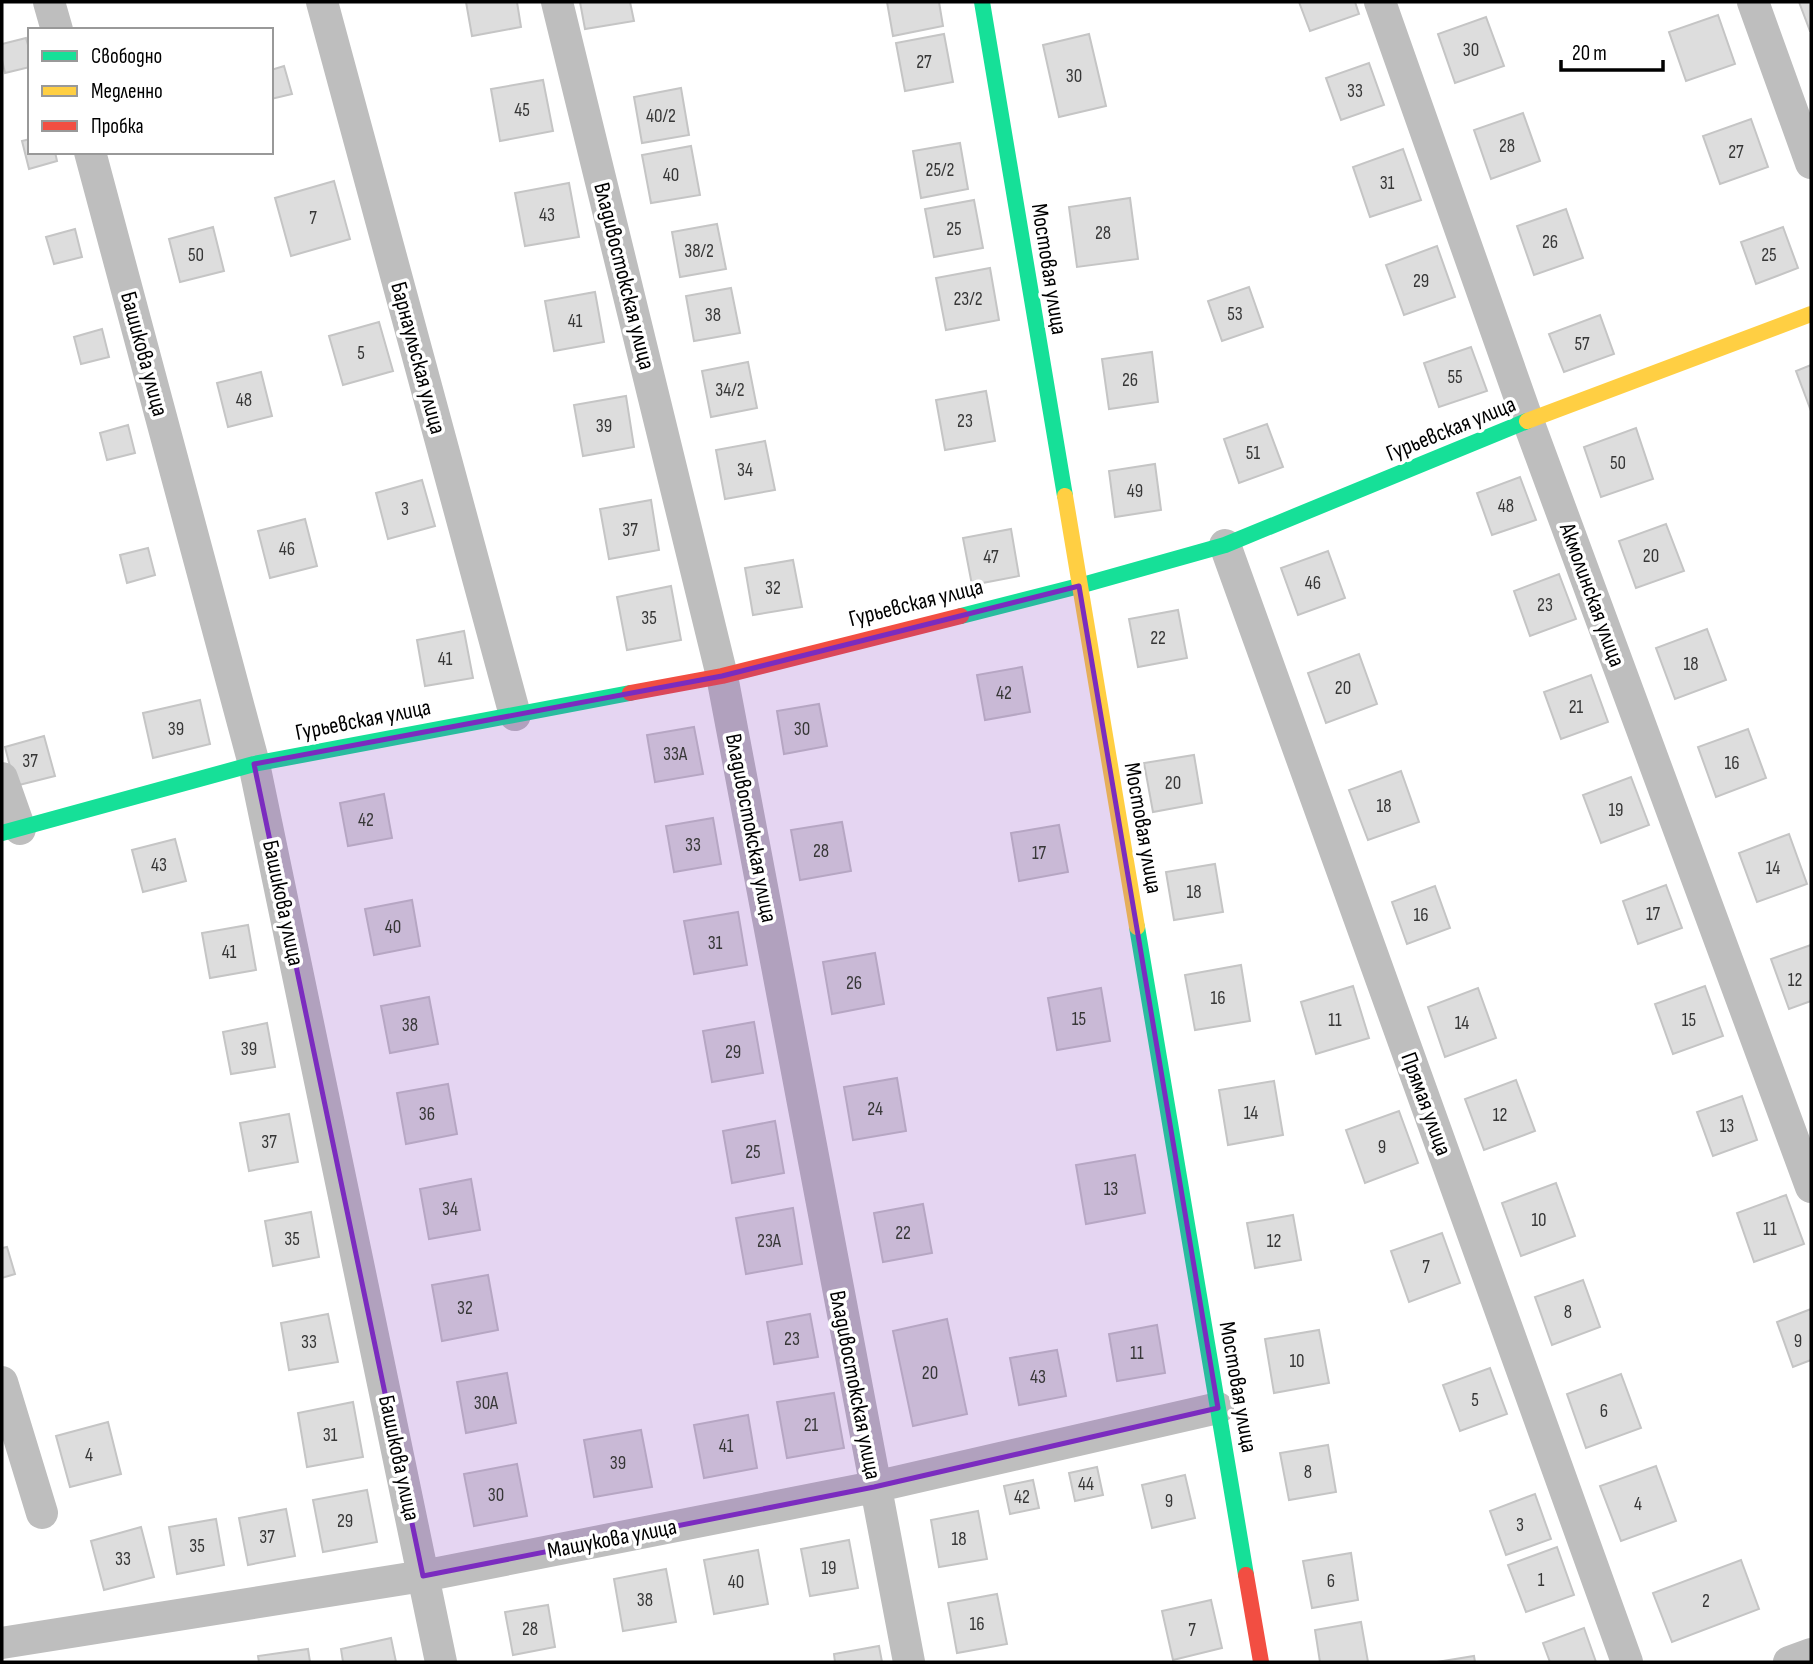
<svg xmlns="http://www.w3.org/2000/svg" width="1813" height="1664" font-family="'Sofia Sans Condensed',sans-serif">
	<style>
		.building { fill: #ddd; stroke: #c5c5c5; stroke-width: 2 }
		.lines { fill: none; stroke-linecap: round; stroke-linejoin: round }
		.street { stroke: #bebebe; stroke-width: 32 }
		.fast { stroke: #16e098; stroke-width: 16 }
		.slow { stroke: #ffcf43; stroke-width: 16 }
		.jam { stroke: #f24e42; stroke-width: 16 }
		.marked { fill: #7b2cbf; fill-opacity: 0.2; stroke: #7b2cbf; stroke-width: 5; stroke-linejoin: round }
		.labels { text-anchor: middle; dominant-baseline: central; stroke-width: 7; stroke-linejoin: round; paint-order: stroke }
		.number-label { font-size: 19px; fill: #373737 }
		.street-label { font-size: 23px; fill: #000; stroke: #fff }
	</style>
	<rect width="100%" height="100%" fill="#fff"/>
	<path class="building" d="M466,2H517L521,27L472,36Z
		M580,2H630L634,21L585,29Z
		M887,2H939L943,26L893,36Z
		M1299,2H1355L1359,14L1310,31Z
		M1799,2H1811V31H1810Z
		M1718,15L1735,64L1686,81L1669,32Z
		M1486,17L1504,66L1455,83L1438,34Z
		M944,34L953,82L905,91L896,43Z
		M1089,34L1106,106L1059,117L1043,45Z
		M26,38L30,52V67L5,73L2,60V44Z
		M1369,63L1384,105L1341,120L1326,78Z
		M284,66L292,94L271,99V70Z
		M543,80L553,131L500,141L491,89Z
		M681,88L689,135L642,143L634,97Z
		M1523,113L1540,161L1491,179L1474,130Z
		M1751,119L1768,167L1720,184L1703,136Z
		M30,139V152H55L57,161L29,169L22,141Z
		M960,143L968,189L921,198L913,151Z
		M691,146L700,195L651,203L642,155Z
		M1403,149L1421,200L1370,217L1353,167Z
		M334,181L350,239L291,256L275,198Z
		M569,183L579,237L525,246L515,193Z
		M1130,198L1138,259L1077,267L1069,207Z
		M974,200L983,248L934,257L925,209Z
		M1566,209L1583,258L1534,275L1517,226Z
		M717,224L726,269L680,277L672,232Z
		M213,227L224,271L180,282L169,239Z
		M1783,227L1798,268L1756,284L1741,242Z
		M75,229L82,257L54,264L46,237Z
		M1437,246L1455,297L1404,315L1386,265Z
		M990,268L999,320L946,330L936,278Z
		M1249,287L1263,327L1222,341L1208,301Z
		M731,288L740,333L694,341L686,296Z
		M595,292L604,342L554,351L545,301Z
		M1600,315L1614,354L1564,372L1549,334Z
		M379,322L393,371L343,385L329,336Z
		M102,329L109,357L81,364L74,337Z
		M1471,347L1487,391L1439,407L1424,363Z
		M1152,352L1158,402L1109,409L1102,359Z
		M748,362L757,408L711,417L702,371Z
		M1811,365V411L1796,371Z
		M261,372L272,416L228,427L217,383Z
		M986,391L995,441L945,450L936,400Z
		M626,396L634,447L583,456L574,405Z
		M1267,424L1283,467L1239,483L1224,439Z
		M128,425L135,453L107,460L100,433Z
		M1636,428L1653,479L1601,497L1584,447Z
		M765,441L775,490L725,499L716,450Z
		M1155,464L1161,510L1115,517L1109,471Z
		M1520,477L1536,520L1492,535L1477,493Z
		M422,480L435,526L388,539L376,493Z
		M651,500L659,550L609,559L600,509Z
		M305,519L317,566L270,578L258,531Z
		M1666,524L1684,571L1636,588L1619,541Z
		M1011,529L1019,576L972,585L963,538Z
		M148,548L155,575L127,583L120,555Z
		M1328,551L1345,598L1298,615L1281,568Z
		M793,560L802,607L753,615L745,568Z
		M1559,574L1576,619L1530,636L1514,591Z
		M671,586L681,640L627,650L617,597Z
		M1178,610L1187,658L1138,667L1129,619Z
		M1707,629L1726,680L1675,699L1656,648Z
		M464,631L473,678L425,686L417,640Z
		M1359,654L1377,704L1326,723L1308,673Z
		M1022,667L1030,712L985,720L977,675Z
		M1591,675L1608,722L1561,739L1544,692Z
		M200,700L210,744L153,758L143,713Z
		M819,704L827,746L784,754L777,711Z
		M694,727L703,774L655,782L647,735Z
		M1748,729L1766,778L1716,797L1698,747Z
		M44,736L55,776L15,786L5,747Z
		M1194,755L1202,803L1153,812L1144,763Z
		M1401,771L1419,822L1368,840L1349,790Z
		M1631,777L1649,825L1601,843L1583,795Z
		M384,794L392,838L348,846L340,803Z
		M713,818L721,864L674,872L666,826Z
		M842,822L851,871L800,880L791,830Z
		M1059,825L1068,872L1019,881L1011,833Z
		M1789,834L1807,884L1757,902L1739,853Z
		M175,839L186,881L143,892L132,850Z
		M1215,864L1223,912L1174,920L1166,872Z
		M1666,885L1682,928L1638,944L1623,901Z
		M1435,886L1450,928L1407,944L1392,902Z
		M412,900L420,946L374,955L365,909Z
		M738,912L747,965L694,974L684,921Z
		M248,925L256,970L210,978L202,933Z
		M1811,945V1001L1789,1009L1771,959Z
		M875,953L884,1004L832,1014L823,962Z
		M1241,965L1250,1021L1195,1030L1185,975Z
		M1353,986L1369,1038L1316,1054L1301,1002Z
		M1705,986L1723,1036L1673,1054L1655,1004Z
		M1101,988L1110,1041L1057,1050L1048,998Z
		M1478,988L1496,1038L1445,1057L1428,1007Z
		M429,997L438,1044L390,1053L381,1006Z
		M754,1022L763,1073L712,1082L703,1031Z
		M267,1023L275,1067L231,1074L223,1032Z
		M897,1078L906,1131L853,1140L844,1087Z
		M1516,1080L1535,1131L1484,1150L1465,1099Z
		M1274,1081L1283,1135L1228,1145L1219,1090Z
		M448,1084L457,1134L406,1144L397,1093Z
		M1742,1096L1757,1140L1713,1156L1697,1112Z
		M1399,1111L1418,1163L1365,1183L1346,1130Z
		M289,1114L298,1162L249,1171L240,1123Z
		M775,1121L784,1173L732,1183L723,1131Z
		M1135,1155L1145,1213L1086,1224L1076,1165Z
		M471,1179L480,1230L429,1239L420,1189Z
		M1556,1183L1575,1236L1521,1256L1502,1203Z
		M1786,1195L1804,1244L1754,1262L1737,1213Z
		M923,1204L932,1253L883,1262L874,1213Z
		M793,1208L802,1264L746,1274L736,1218Z
		M311,1212L319,1257L273,1266L265,1221Z
		M1293,1215L1301,1260L1255,1268L1247,1223Z
		M1442,1233L1460,1283L1409,1302L1391,1251Z
		M7,1247L15,1274L2,1278V1248Z
		M488,1275L498,1330L442,1341L432,1285Z
		M1583,1280L1600,1327L1552,1345L1535,1297Z
		M1811,1309V1360L1793,1367L1777,1322Z
		M328,1314L338,1362L289,1370L281,1323Z
		M810,1314L818,1357L774,1364L767,1322Z
		M947,1319L967,1414L913,1426L893,1331Z
		M1157,1325L1165,1373L1117,1381L1109,1334Z
		M1319,1330L1329,1383L1274,1393L1265,1339Z
		M1057,1350L1066,1396L1019,1405L1010,1358Z
		M1490,1368L1507,1414L1460,1431L1443,1385Z
		M507,1373L516,1423L466,1433L457,1382Z
		M1621,1374L1641,1428L1586,1448L1567,1394Z
		M834,1393L844,1448L787,1458L777,1402Z
		M353,1402L363,1457L307,1467L298,1413Z
		M748,1415L757,1468L704,1478L694,1425Z
		M108,1422L121,1474L70,1487L56,1436Z
		M641,1430L652,1487L594,1497L584,1440Z
		M1328,1445L1336,1492L1289,1500L1280,1453Z
		M517,1464L527,1516L474,1526L464,1474Z
		M1656,1466L1676,1521L1621,1541L1600,1486Z
		M1097,1467L1103,1495L1075,1501L1069,1473Z
		M1185,1475L1195,1518L1152,1528L1142,1485Z
		M1033,1480L1039,1508L1010,1514L1004,1486Z
		M367,1490L377,1542L323,1552L313,1500Z
		M1535,1494L1551,1539L1506,1555L1490,1511Z
		M286,1509L295,1556L248,1565L239,1518Z
		M978,1511L987,1559L939,1567L931,1520Z
		M216,1519L224,1565L177,1574L169,1527Z
		M141,1527L154,1577L104,1590L91,1541Z
		M849,1540L858,1588L810,1596L801,1549Z
		M1557,1547L1574,1595L1526,1612L1508,1565Z
		M758,1550L768,1604L714,1614L704,1560Z
		M1351,1553L1358,1600L1312,1608L1303,1561Z
		M1741,1560L1759,1609L1672,1642L1653,1593Z
		M666,1569L676,1622L623,1631L614,1579Z
		M997,1594L1007,1644L957,1653L948,1603Z
		M1211,1600L1222,1648L1173,1660L1162,1611Z
		M548,1605L555,1647L513,1655L505,1612Z
		M1361,1622L1368,1662H1320L1315,1630Z
		M1584,1628L1596,1662H1550L1543,1643Z
		M391,1638L396,1662H343L341,1649Z
		M879,1646L882,1662H835L834,1654Z
		M308,1649L310,1662H259L258,1656Z
		M1474,1656L1475,1662H1437Z"/>
	<g class="lines">
		<path class="street" d="M49,2L57,30
			M322,2L515,715
			M557,2L722,676L909,1662
			M1380,2L1528,421L1811,1187
			M1753,2L1811,163
			M90,152L254,764L441,1662
			M1225,545L1627,1662
			M2,778L20,829
			M2,1382L42,1513
			M2,1643L423,1576L874,1487L1218,1408
			M1789,1662L1811,1654"/>
		<path class="fast" d="M982,2L1065,496
			M961,616L1079,586L1225,545L1527,421
			M2,833L254,764L630,693
			M1137,927L1246,1575"/>
		<path class="slow" d="M1527,421L1811,314
			M1065,496L1137,927"/>
		<path class="jam" d="M630,693L722,676L961,616
			M1246,1575L1261,1662"/>
	</g>
	<path class="marked" d="M1079,586L1218,1408L874,1487L423,1576L254,764L722,676Z"/>
	<g class="labels">
		<g class="number-label">
			<text x="1471" y="50">30</text>
			<text x="924" y="62">27</text>
			<text x="1074" y="76">30</text>
			<text x="1355" y="91">33</text>
			<text x="522" y="110">45</text>
			<text x="661" y="116">40/2</text>
			<text x="1507" y="146">28</text>
			<text x="1736" y="152">27</text>
			<text x="940" y="170">25/2</text>
			<text x="671" y="175">40</text>
			<text x="1387" y="183">31</text>
			<text x="547" y="215">43</text>
			<text x="313" y="218">7</text>
			<text x="954" y="229">25</text>
			<text x="1103" y="233">28</text>
			<text x="1550" y="242">26</text>
			<text x="699" y="251">38/2</text>
			<text x="196" y="255">50</text>
			<text x="1769" y="255">25</text>
			<text x="1421" y="281">29</text>
			<text x="968" y="299">23/2</text>
			<text x="1235" y="314">53</text>
			<text x="713" y="315">38</text>
			<text x="575" y="321">41</text>
			<text x="1582" y="344">57</text>
			<text x="361" y="353">5</text>
			<text x="1455" y="377">55</text>
			<text x="1130" y="380">26</text>
			<text x="730" y="390">34/2</text>
			<text x="244" y="400">48</text>
			<text x="965" y="421">23</text>
			<text x="604" y="426">39</text>
			<text x="1253" y="453">51</text>
			<text x="1618" y="463">50</text>
			<text x="745" y="470">34</text>
			<text x="1135" y="491">49</text>
			<text x="1506" y="506">48</text>
			<text x="405" y="509">3</text>
			<text x="630" y="530">37</text>
			<text x="287" y="549">46</text>
			<text x="1651" y="556">20</text>
			<text x="991" y="557">47</text>
			<text x="1313" y="583">46</text>
			<text x="773" y="588">32</text>
			<text x="1545" y="605">23</text>
			<text x="649" y="618">35</text>
			<text x="1158" y="638">22</text>
			<text x="445" y="659">41</text>
			<text x="1691" y="664">18</text>
			<text x="1343" y="688">20</text>
			<text x="1004" y="693">42</text>
			<text x="1576" y="707">21</text>
			<text x="176" y="729">39</text>
			<text x="802" y="729">30</text>
			<text x="675" y="754">33А</text>
			<text x="30" y="761">37</text>
			<text x="1732" y="763">16</text>
			<text x="1173" y="783">20</text>
			<text x="1384" y="806">18</text>
			<text x="1616" y="810">19</text>
			<text x="366" y="820">42</text>
			<text x="693" y="845">33</text>
			<text x="821" y="851">28</text>
			<text x="1039" y="853">17</text>
			<text x="159" y="865">43</text>
			<text x="1773" y="868">14</text>
			<text x="1194" y="892">18</text>
			<text x="1653" y="914">17</text>
			<text x="1421" y="915">16</text>
			<text x="393" y="927">40</text>
			<text x="715" y="943">31</text>
			<text x="229" y="952">41</text>
			<text x="1795" y="980">12</text>
			<text x="854" y="983">26</text>
			<text x="1218" y="998">16</text>
			<text x="1079" y="1019">15</text>
			<text x="1335" y="1020">11</text>
			<text x="1689" y="1020">15</text>
			<text x="1462" y="1023">14</text>
			<text x="410" y="1025">38</text>
			<text x="249" y="1049">39</text>
			<text x="733" y="1052">29</text>
			<text x="875" y="1109">24</text>
			<text x="1251" y="1113">14</text>
			<text x="427" y="1114">36</text>
			<text x="1500" y="1115">12</text>
			<text x="1727" y="1126">13</text>
			<text x="269" y="1142">37</text>
			<text x="1382" y="1147">9</text>
			<text x="753" y="1152">25</text>
			<text x="1111" y="1189">13</text>
			<text x="450" y="1209">34</text>
			<text x="1539" y="1220">10</text>
			<text x="1770" y="1229">11</text>
			<text x="903" y="1233">22</text>
			<text x="292" y="1239">35</text>
			<text x="769" y="1241">23А</text>
			<text x="1274" y="1241">12</text>
			<text x="1426" y="1267">7</text>
			<text x="465" y="1308">32</text>
			<text x="1568" y="1312">8</text>
			<text x="792" y="1339">23</text>
			<text x="1798" y="1341">9</text>
			<text x="309" y="1342">33</text>
			<text x="1137" y="1353">11</text>
			<text x="1297" y="1361">10</text>
			<text x="930" y="1373">20</text>
			<text x="1038" y="1377">43</text>
			<text x="1475" y="1400">5</text>
			<text x="486" y="1403">30А</text>
			<text x="1604" y="1411">6</text>
			<text x="811" y="1425">21</text>
			<text x="330" y="1435">31</text>
			<text x="726" y="1446">41</text>
			<text x="89" y="1455">4</text>
			<text x="618" y="1463">39</text>
			<text x="1308" y="1472">8</text>
			<text x="1086" y="1484">44</text>
			<text x="496" y="1495">30</text>
			<text x="1022" y="1497">42</text>
			<text x="1169" y="1501">9</text>
			<text x="1638" y="1504">4</text>
			<text x="345" y="1521">29</text>
			<text x="1520" y="1525">3</text>
			<text x="267" y="1537">37</text>
			<text x="959" y="1539">18</text>
			<text x="197" y="1546">35</text>
			<text x="123" y="1559">33</text>
			<text x="829" y="1568">19</text>
			<text x="1541" y="1580">1</text>
			<text x="1331" y="1581">6</text>
			<text x="736" y="1582">40</text>
			<text x="645" y="1600">38</text>
			<text x="1706" y="1601">2</text>
			<text x="977" y="1624">16</text>
			<text x="530" y="1629">28</text>
			<text x="1192" y="1630">7</text>
		</g>
		<g class="street-label">
			<text transform="translate(1049 269) rotate(81)">Мостовая улица</text>
			<text transform="translate(624 276) rotate(76)">Владивостокская улица</text>
			<text transform="translate(144 354) rotate(75)">Башикова улица</text>
			<text transform="translate(418 358) rotate(75)">Барнаульская улица</text>
			<text transform="translate(1451 429) rotate(-22)">Гурьевская улица</text>
			<text transform="translate(1592 595) rotate(70)">Акмолинская улица</text>
			<text transform="translate(916 603) rotate(-14)">Гурьевская улица</text>
			<text transform="translate(363 720) rotate(-11)">Гурьевская улица</text>
			<text transform="translate(751 828) rotate(79)">Владивостокская улица</text>
			<text transform="translate(1143 828) rotate(80)">Мостовая улица</text>
			<text transform="translate(283 903) rotate(78)">Башикова улица</text>
			<text transform="translate(1426 1104) rotate(70)">Прямая улица</text>
			<text transform="translate(855 1385) rotate(79)">Владивостокская улица</text>
			<text transform="translate(1238 1387) rotate(80)">Мостовая улица</text>
			<text transform="translate(399 1458) rotate(78)">Башикова улица</text>
			<text transform="translate(612 1539) rotate(-11)">Машукова улица</text>
		</g>
	</g>
	<rect width="1813" height="1664" fill="none" stroke="#000000" stroke-width="7"/>
	<rect x="28" y="28" width="245" height="126" fill="#ffffff" stroke="#999999" stroke-width="2"/>
	<rect x="42" y="51" width="35" height="10" fill="#16e098" stroke="#999999" stroke-width="2"/>
	<text x="91" y="63" font-size="21" fill="#000000">Свободно</text>
	<rect x="42" y="86" width="35" height="10" fill="#ffcf43" stroke="#999999" stroke-width="2"/>
	<text x="91" y="98" font-size="21" fill="#000000">Медленно</text>
	<rect x="42" y="121" width="35" height="10" fill="#f24e42" stroke="#999999" stroke-width="2"/>
	<text x="91" y="133" font-size="21" fill="#000000">Пробка</text>
	<path d="M1561 60v10h102v-10" fill="none" stroke="#000000" stroke-width="3.5"/>
	<text x="1572" y="60" font-size="21" fill="#000000" stroke="#ffffff" stroke-width="5" paint-order="stroke">20 m</text>
</svg>
